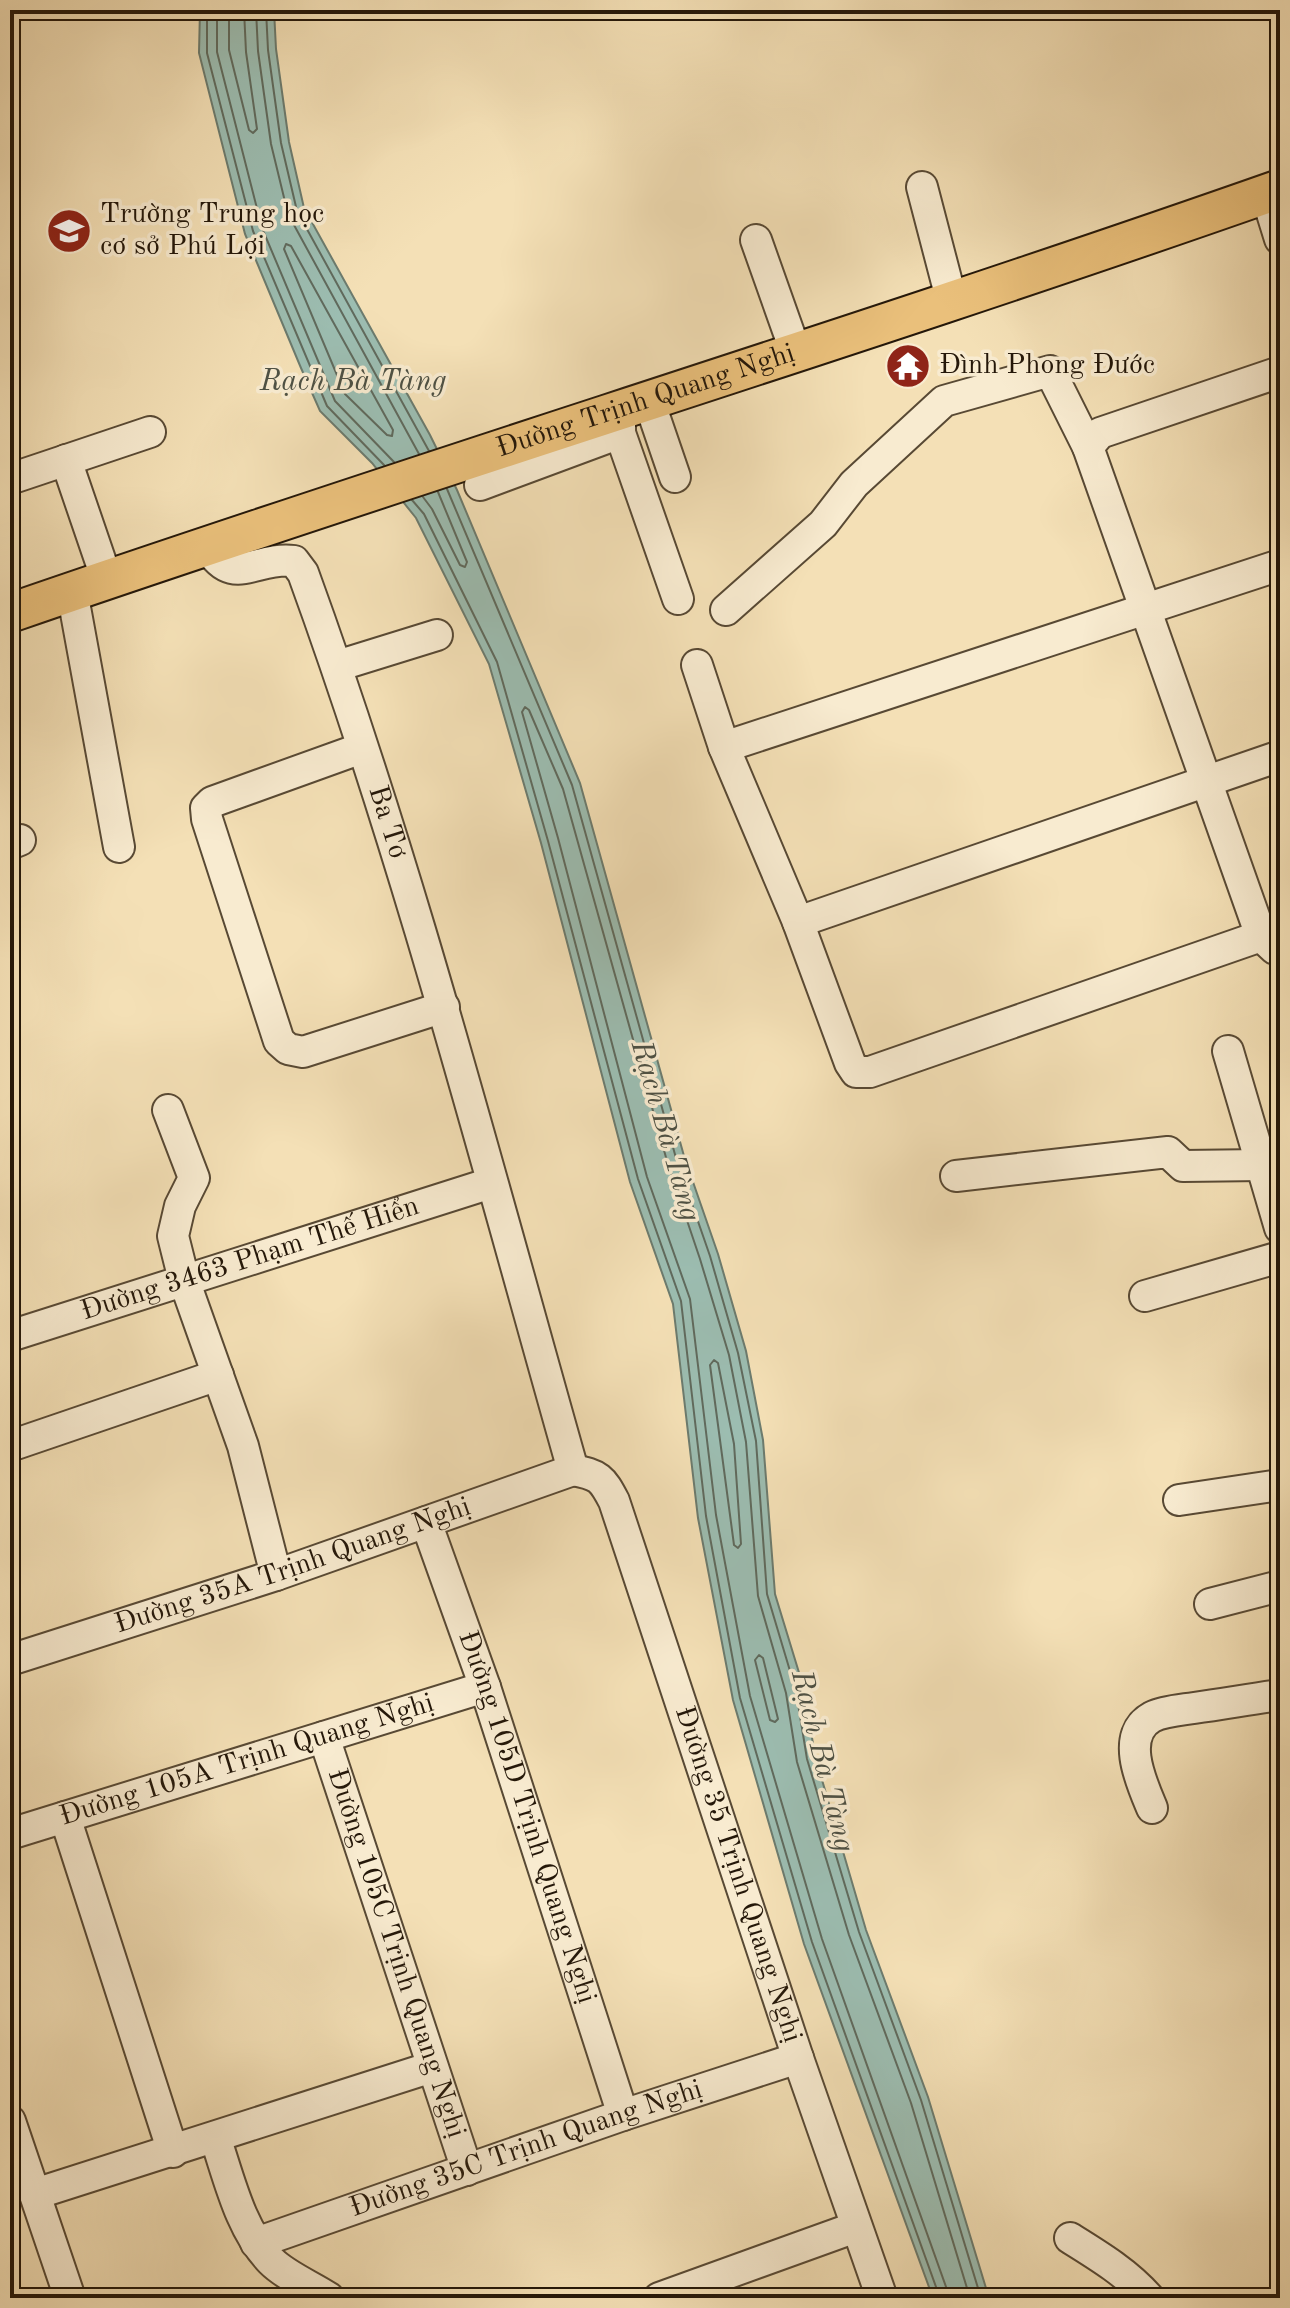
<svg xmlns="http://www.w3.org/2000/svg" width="1290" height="2308" font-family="'Old Standard TT',serif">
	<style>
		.water { fill: #9cbdb1; stroke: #6c7b6e; stroke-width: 2 }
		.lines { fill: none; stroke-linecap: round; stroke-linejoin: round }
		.shore { stroke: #606a5d; stroke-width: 2 }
		.minor-casing { stroke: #584934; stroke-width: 34 }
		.major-casing { stroke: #241709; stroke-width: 42 }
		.minor { stroke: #f8ebd0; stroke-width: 30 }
		.major { stroke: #eac07b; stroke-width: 38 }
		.labels { text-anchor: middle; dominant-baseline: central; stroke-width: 7; stroke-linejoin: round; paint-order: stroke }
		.poi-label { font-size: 28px; fill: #241709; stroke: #f8ebd0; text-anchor: start }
		.street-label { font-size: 28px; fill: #241709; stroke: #f8ebd0 }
		.water-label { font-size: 30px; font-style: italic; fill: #4e5144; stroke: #f8ebd0 }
	</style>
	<rect width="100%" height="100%" fill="#f4e0b6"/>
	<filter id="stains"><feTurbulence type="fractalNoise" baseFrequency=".0025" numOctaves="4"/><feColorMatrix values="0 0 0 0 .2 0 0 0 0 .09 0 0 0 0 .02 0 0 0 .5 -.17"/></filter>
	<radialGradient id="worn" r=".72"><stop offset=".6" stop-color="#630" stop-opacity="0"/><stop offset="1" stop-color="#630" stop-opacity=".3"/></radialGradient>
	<path class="water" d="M200,10H274L276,49L289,142L304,208L430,435L457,490L580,783L684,1156L718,1254L746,1351L763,1440L775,1594L804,1689L815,1756L866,1930L928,2097L989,2298H933L804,1944L733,1700L698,1518L673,1304L630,1182L541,843L489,664L416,518L372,463L320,411L301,368L245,234L199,53Z"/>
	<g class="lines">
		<path class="shore" d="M207,10V53L253,231L327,406L384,465
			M217,10V52L262,228L335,401L394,462
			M229,10V50L249,130L253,133L257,129L246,52L244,10
			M256,10L258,51L271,144L288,214L419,454
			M266,10L268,50L281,143L297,211L429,451
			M286,244L291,246L393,430L392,436L387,435L345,394L284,249Z
			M447,489L572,785L676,1158L710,1256L738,1353L756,1441L767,1594L796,1691L807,1759L859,1932L921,2100L981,2298
			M423,497L432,509L460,565L465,567L467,562L438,492
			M412,500L424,514L497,662L548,841L638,1179L681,1301L706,1516L740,1698L812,1942L940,2298
			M714,1360L718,1363L734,1444L741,1544L738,1548L734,1545L710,1365Z
			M759,1655L763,1658L778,1719L775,1722L770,1720L755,1660Z
			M950,2298L822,1939L750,1696L716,1515L690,1299L647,1177L558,838L522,712L525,707L529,710L563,789L667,1161L700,1259L729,1355L746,1442L758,1596L786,1693L797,1762L849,1935L911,2103L970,2298"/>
		<g class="minor-casing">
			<g id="minor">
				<path d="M922,187L952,302"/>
				<path d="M1266,194L1280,239"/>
				<path d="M756,240L796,353"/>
				<path d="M1280,372L1100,433L1088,447L1261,936L1275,949L1280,948"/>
				<path d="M649,401L675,477"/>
				<path d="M620,410V433L678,599"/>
				<path d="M66,460L107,580"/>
				<path d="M10,479L150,432"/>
				<path d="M480,485L620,433"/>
				<path id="s1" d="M207,545C232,590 255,556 294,561L303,573C410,867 488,1170 573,1470"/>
				<path d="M72,591L119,847"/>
				<path d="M726,610L823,524L854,484L944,401L1050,371L1088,447"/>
				<path d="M697,665L724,747L798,922L850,1063L856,1072H870L1261,936"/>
				<path d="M337,666L437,635"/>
				<path d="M724,747L1280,565"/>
				<path d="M362,748L212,802L206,808L207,819L279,1041L288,1049L303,1052L444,1007"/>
				<path d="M10,844L20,840"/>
				<path d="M798,922L1280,756"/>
				<path d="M1228,1051L1280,1228"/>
				<path d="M168,1110L194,1178L180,1206L173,1236L184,1280L243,1446L276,1575"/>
				<path d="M956,1176L1168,1152L1183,1166L1262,1165"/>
				<path d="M1145,1296L1280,1257"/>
				<path id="s2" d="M10,1336L491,1183"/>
				<path d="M10,1446L218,1375"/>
				<path id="s3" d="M573,1470C599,1475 602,1478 614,1501L798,2058L882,2298"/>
				<path d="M1179,1500L1280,1485"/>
				<path id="s4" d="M426,1522L485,1687L623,2115"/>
				<path d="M1210,1604L1280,1586"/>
				<path id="s5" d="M10,1660L276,1575L573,1470"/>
				<path id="s6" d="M324,1737L467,2170"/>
				<path d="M1152,1808C1142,1784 1119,1735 1152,1717C1164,1711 1181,1710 1194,1708C1223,1704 1251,1699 1280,1695"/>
				<path d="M65,1817L173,2152"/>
				<path id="s7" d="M10,1834L485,1687"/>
				<path d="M10,2121L70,2298"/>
				<path d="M215,2137C229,2178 240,2229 271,2261C286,2276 311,2286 329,2298"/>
				<path d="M35,2194L432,2067"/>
				<path d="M1070,2238C1099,2256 1127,2273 1149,2298"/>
				<path id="s8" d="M256,2243L623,2115L798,2058"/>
				<path d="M659,2298L856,2227"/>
			</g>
		</g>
		<g class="major-casing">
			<g id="major">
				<path id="s9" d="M10,613C432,467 859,337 1280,189"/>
			</g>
		</g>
		<use href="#minor" class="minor"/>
		<use href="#major" class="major"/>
	</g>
	<defs>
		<g id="school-disc" transform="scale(2.3)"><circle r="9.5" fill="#8f2418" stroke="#f8ebd0"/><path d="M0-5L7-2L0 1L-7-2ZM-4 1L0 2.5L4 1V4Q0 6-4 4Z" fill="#fff"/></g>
		<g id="temple-disc" transform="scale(2.3)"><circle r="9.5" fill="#8f2418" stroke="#f8ebd0"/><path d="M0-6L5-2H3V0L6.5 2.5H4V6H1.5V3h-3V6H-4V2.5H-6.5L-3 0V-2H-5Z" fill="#fff"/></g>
	</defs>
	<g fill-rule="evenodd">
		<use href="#school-disc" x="69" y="231"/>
		<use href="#temple-disc" x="908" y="366"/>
	</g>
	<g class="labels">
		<g class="poi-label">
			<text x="100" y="215">Trường Trung học<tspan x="100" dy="32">cơ sở Phú Lợi</tspan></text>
			<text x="939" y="366">Đình Phong Đước</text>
		</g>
		<g class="street-label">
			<text stroke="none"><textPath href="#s9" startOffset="670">Đường Trịnh Quang Nghị</textPath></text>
			<text stroke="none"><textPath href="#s1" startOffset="376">Ba Tơ</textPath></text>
			<text stroke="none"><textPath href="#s2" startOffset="252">Đường 3463 Phạm Thế Hiển</textPath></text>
			<text stroke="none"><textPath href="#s5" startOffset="298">Đường 35A Trịnh Quang Nghị</textPath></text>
			<text stroke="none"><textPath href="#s7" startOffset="248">Đường 105A Trịnh Quang Nghị</textPath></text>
			<text stroke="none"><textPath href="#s4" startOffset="312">Đường 105D Trịnh Quang Nghị</textPath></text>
			<text stroke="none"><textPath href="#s3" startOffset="448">Đường 35 Trịnh Quang Nghị</textPath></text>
			<text stroke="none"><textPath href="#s6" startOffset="228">Đường 105C Trịnh Quang Nghị</textPath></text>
			<text stroke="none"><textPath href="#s8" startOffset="286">Đường 35C Trịnh Quang Nghị</textPath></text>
		</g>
		<g class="water-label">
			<text x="353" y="382">Rạch Bà Tàng</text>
			<text transform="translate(665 1131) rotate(74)">Rạch Bà Tàng</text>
			<text transform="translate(822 1761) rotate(76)">Rạch Bà Tàng</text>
		</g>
	</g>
	<rect width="1290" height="2308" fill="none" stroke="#f4e0b6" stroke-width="40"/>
	<rect x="12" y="12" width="1266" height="2284" fill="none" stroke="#241709" stroke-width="4"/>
	<rect x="20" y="20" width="1250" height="2268" fill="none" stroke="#241709" stroke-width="2"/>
	<rect width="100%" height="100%" filter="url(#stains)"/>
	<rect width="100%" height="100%" fill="url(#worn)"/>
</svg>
